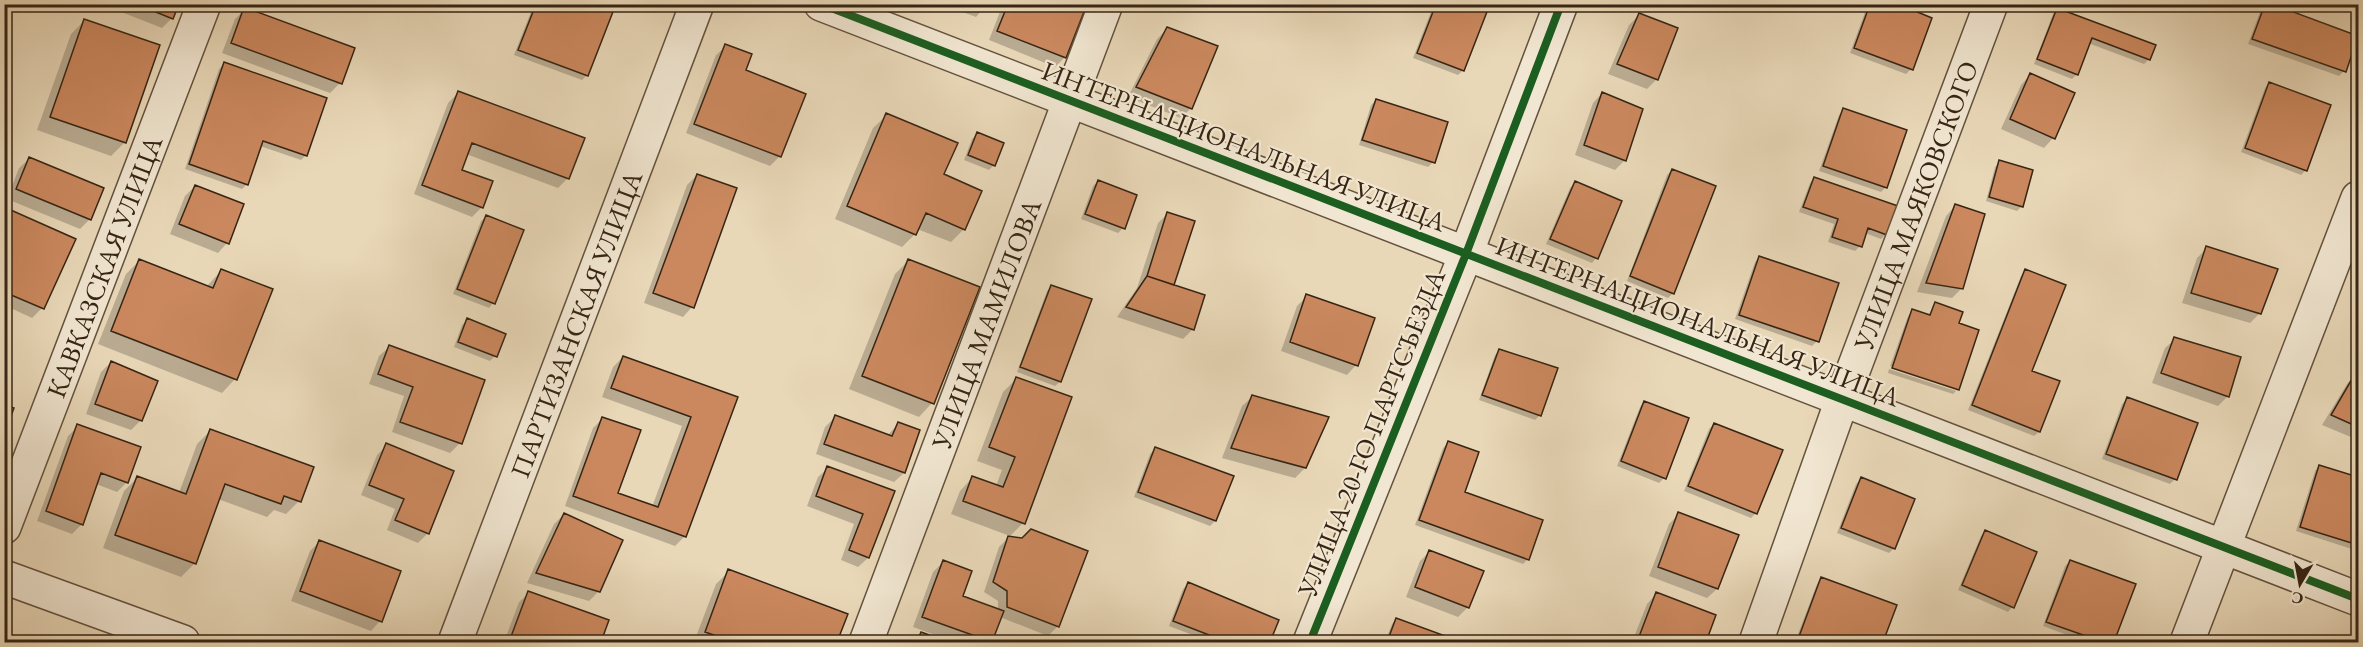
<svg xmlns="http://www.w3.org/2000/svg" width="2363" height="647" font-family="'EB Garamond',serif">
	<style>
		.shadow { fill: #0003 }
		.building { fill: #cb885e; stroke: #362514; stroke-width: 1.5 }
		.lines { fill: none; stroke-linecap: round; stroke-linejoin: round }
		.minor-casing { stroke: #63523d; stroke-width: 36 }
		.minor { stroke: #f1e6d1; stroke-width: 33 }
		.cycleway-casing { stroke: #f1e6d1; stroke-width: 11 }
		.cycleway { stroke: #1b5e20; stroke-width: 8 }
		.labels { text-anchor: middle; dominant-baseline: central; stroke-width: 4.5; stroke-linejoin: round; paint-order: stroke }
		.street-label { font-size: 27px; fill: #362514; stroke: #f1e6d1 }
	</style>
	<rect width="100%" height="100%" fill="#e9d8b8"/>
	<filter id="stains"><feTurbulence type="fractalNoise" baseFrequency=".00333" numOctaves="4"/><feColorMatrix values="0 0 0 0 .2 0 0 0 0 .09 0 0 0 0 .02 0 0 0 .5 -.17"/></filter>
	<radialGradient id="worn" r=".72"><stop offset=".6" stop-color="#630" stop-opacity="0"/><stop offset="1" stop-color="#630" stop-opacity=".3"/></radialGradient>
	<path class="shadow" d="M101,4H177L172,18L162,28Z
		M534,4H615L587,75L582,80L514,55Z
		M941,4H987L976,17Z
		M1003,4H1086L1065,57L1055,67L989,40Z
		M1434,4H1489L1463,70L1458,75L1413,58Z
		M1868,4H1894L1911,69L1906,74L1850,53Z
		M2265,4L2344,71L2339,76L2248,44L2261,9Z
		M245,9L340,83L330,93L222,53L235,19Z
		M2057,9L2149,59L2144,64L2088,43L2077,74L2072,79L2034,64L2053,14Z
		M1639,15L1657,79L1647,89L1608,74L1629,25Z
		M85,20L125,142L111,156L37,130L71,34Z
		M1167,29L1191,108L1181,118L1128,97L1157,39Z
		M726,46L744,71L780,156L770,166L686,133L716,55Z
		M224,64L306,155L301,160L260,146L247,184L242,189L185,169L219,69Z
		M2030,75L2073,94L2053,138L2044,148L2001,129L2021,85Z
		M2269,83L2306,170L2301,175L2241,152L2265,88Z
		M458,93L568,178L558,188L466,154L460,171L482,207L472,217L414,194L448,103Z
		M1602,93L1625,160L1615,170L1575,155L1593,103Z
		M1376,100L1433,162L1428,167L1359,145L1371,105Z
		M1844,110L1886,187L1881,192L1819,171L1839,115Z
		M887,115L942,175L964,229L951,242L917,229L915,234L902,247L835,219L873,128Z
		M977,134L994,165L989,170L964,160L972,139Z
		M29,159L90,219L80,229L7,199L19,168Z
		M2000,162L2022,206L2017,211L1986,201L1995,167Z
		M1672,170L1673,293L1668,298L1627,281L1667,175Z
		M697,175L692,307L683,317L644,303L687,185Z
		M1814,178L1886,234L1881,239L1865,233L1860,246L1855,251L1828,242L1834,224L1799,212L1810,183Z
		M1098,181L1123,228L1118,233L1081,219L1093,186Z
		M1575,183L1596,258L1592,263L1546,244L1570,188Z
		M195,186L227,243L218,253L170,234L185,196Z
		M1955,206L1961,289L1952,298L1917,292L1946,216Z
		M4,208L74,240L42,308L32,318L4,305Z
		M1168,213L1172,286L1193,329L1183,339L1117,317L1137,288L1158,223Z
		M486,217L493,303L489,308L453,294L481,221Z
		M2207,248L2260,313L2250,323L2182,303L2197,258Z
		M1760,257L1837,284L1817,341L1812,346L1735,319L1755,262Z
		M139,261L206,287L221,271L235,379L222,393L98,344L126,274Z
		M908,261L932,403L919,417L849,389L895,274Z
		M2026,271L2030,372L2058,382L2039,432L2034,436L1968,410L2021,276Z
		M1052,286L1090,300L1060,382L1055,386L1017,372L1047,291Z
		M1307,296L1356,365L1347,375L1281,351L1297,306Z
		M1935,304L1957,324V390V388L1890,366L1908,316L1913,311L1928,316Z
		M467,320L495,356L490,361L454,347L462,325Z
		M2175,339L2228,396L2218,406L2152,383L2165,348Z
		M389,347L460,443L450,453L392,432L404,396L369,384L379,356Z
		M1500,350L1540,415L1535,420L1479,400L1495,355Z
		M623,357L736,398L685,536L675,546L565,506L593,428L603,418L617,494L652,507L682,426L602,397L613,367Z
		M111,362L141,420L131,430L86,414L101,372Z
		M1889,369L1956,391L1953,394L1888,373Z
		M2356,374L2358,375V440L2322,425L2347,384Z
		M1017,378L1023,523L1009,537L1058,626L1048,636L1000,617L991,642H954L913,627L933,572L943,562L961,597L998,610V601L984,592L999,547L1010,536L951,514L960,491L973,477L996,486L1002,470L977,461L1003,392Z
		M1252,397L1305,468L1295,478L1222,458L1242,406Z
		M2127,399L2175,479L2170,484L2102,459L2122,404Z
		M1644,402L1664,478L1659,483L1617,466L1640,407Z
		M835,417L887,436L898,424L919,431L904,473L894,482L816,454L825,427Z
		M1714,424L1756,513L1751,518L1684,491L1709,429Z
		M78,426L127,482L117,492L96,484L82,524L72,534L37,521L68,436Z
		M210,431L299,501L286,514L274,510L267,517L218,499L195,563L181,577L103,548L124,491L137,478L179,493L197,444Z
		M1448,443L1464,493L1528,559L1523,564L1415,525L1443,448Z
		M387,445L428,533L418,543L387,530L395,509L361,495L377,455Z
		M1155,449L1215,521L1210,526L1134,497L1150,454Z
		M2319,466L2358,478V551L2296,531L2315,471Z
		M828,468L893,492L868,558L858,567L841,560L854,524L807,506L818,477Z
		M1861,479L1894,548L1889,553L1837,533L1856,484Z
		M564,514L599,591L589,601L527,583L554,524Z
		M1679,514L1737,536L1717,589L1707,598L1649,576L1669,524Z
		M1986,531L2012,607L2008,612L1958,590L1981,536Z
		M320,541L380,621L371,631L291,601L310,551Z
		M1430,551L1468,607L1458,617L1406,597L1420,561Z
		M2070,561L2134,584L2113,642H2086L2043,626L2065,566Z
		M729,571L846,615L835,642H694L716,584Z
		M1822,579L1895,606L1882,642H1795L1817,584Z
		M1188,584L1277,621L1268,642H1211L1169,626L1183,589Z
		M529,593L607,621L600,642H504L519,602Z
		M1656,594L1714,616L1705,642H1632L1647,604Z
		M1396,620L1457,642H1385L1392,624Z
		M921,634L945,642H915Z"/>
	<path class="building" d="M136,4H179L173,19Z
		M536,4H616L588,76L518,50Z
		M1008,4H1087L1066,58L997,31Z
		M1436,4H1490L1464,71L1417,53Z
		M1870,4H1898L1932,18L1913,70L1854,48Z
		M2265,4H2272L2358,36L2346,72L2252,39Z
		M244,7L355,48L342,84L231,43Z
		M2057,8L2156,45L2150,60L2092,38L2078,75L2037,59Z
		M1639,13L1678,28L1658,80L1617,64Z
		M84,19L160,45L126,143L50,117Z
		M1167,27L1218,46L1192,109L1136,87Z
		M725,44L752,54L746,70L806,94L781,157L694,124Z
		M224,62L327,98L307,156L263,141L248,185L189,164Z
		M2030,73L2075,93L2055,139L2010,119Z
		M2269,82L2331,105L2307,171L2245,148Z
		M458,91L585,138L569,179L472,143L462,170L493,181L483,208L422,185Z
		M1602,92L1643,109L1626,161L1584,145Z
		M1376,99L1448,122L1435,163L1362,140Z
		M1843,108L1907,130L1887,188L1823,166Z
		M886,113L958,143L944,174L982,191L965,230L926,213L916,235L847,206Z
		M977,132L1004,143L995,166L968,155Z
		M29,157L104,188L91,220L16,189Z
		M1999,160L2033,170L2023,207L1989,197Z
		M1672,169L1716,186L1674,294L1630,276Z
		M697,174L737,188L694,308L653,293Z
		M1814,177L1898,206L1887,235L1868,228L1862,247L1832,237L1838,219L1803,207Z
		M1098,180L1137,195L1125,229L1085,214Z
		M1575,181L1622,201L1598,259L1550,239Z
		M195,185L244,204L229,244L179,224Z
		M1955,204L1985,214L1963,289L1926,283Z
		M4,207L76,239L44,309L4,292Z
		M1167,212L1195,221L1174,285L1147,276Z
		M486,215L524,230L495,304L457,289Z
		M2206,246L2278,269L2261,314L2191,293Z
		M1759,256L1839,283L1819,342L1739,315Z
		M139,259L213,288L221,269L273,289L237,380L111,331Z
		M908,259L980,287L934,404L862,376Z
		M2025,269L2066,285L2032,371L2060,381L2040,432L1972,405Z
		M1147,276L1205,295L1194,330L1126,307Z
		M1051,285L1092,299L1061,382L1020,367Z
		M1306,294L1375,318L1358,366L1290,342Z
		M1935,302L1963,312L1959,323L1979,330L1959,390L1892,368L1912,309L1930,315Z
		M467,318L506,334L497,357L458,342Z
		M2174,337L2241,357L2229,397L2161,373Z
		M389,345L485,380L462,444L400,422L413,387L378,374Z
		M1499,349L1558,368L1541,416L1482,395Z
		M623,356L738,397L686,537L573,496L602,417L641,430L618,493L658,507L691,417L611,388Z
		M111,361L158,381L142,421L95,404Z
		M2356,372L2358,373V427L2331,415Z
		M1016,377L1072,397L1025,524L963,501L972,476L1003,487L1015,457L989,447Z
		M1252,395L1329,417L1306,468L1231,448Z
		M2127,397L2198,423L2177,480L2106,454Z
		M1644,401L1689,418L1666,479L1621,461Z
		M4,405L14,408L4,435Z
		M835,415L892,436L898,422L920,430L905,473L824,444Z
		M1714,423L1783,450L1757,514L1688,486Z
		M77,424L141,447L128,483L101,473L83,525L46,511Z
		M210,429L314,467L301,502L284,496L281,504L225,484L196,564L115,535L137,476L186,494Z
		M1448,441L1479,452L1465,492L1543,520L1529,560L1419,520Z
		M386,443L454,471L429,534L395,520L404,499L369,485Z
		M1155,447L1234,476L1216,521L1138,492Z
		M2319,465L2358,477V545L2300,527Z
		M827,466L895,491L869,558L849,550L863,514L816,496Z
		M1861,477L1915,499L1895,549L1841,528Z
		M1678,512L1739,535L1718,589L1658,567Z
		M564,513L623,540L600,592L536,573Z
		M1031,529L1088,551L1059,627L1007,607V591L993,582L1008,536L1022,538Z
		M1985,530L2037,552L2014,608L1962,585Z
		M319,540L401,571L382,622L300,591Z
		M1429,550L1484,571L1469,608L1415,587Z
		M943,560L972,571L963,596L1004,611L992,642L922,617Z
		M2070,560L2136,584L2114,642H2103L2046,622Z
		M728,569L848,614L837,642H734L705,632Z
		M1821,577L1897,605L1883,642H1797Z
		M1188,582L1279,620L1270,642H1227L1173,621Z
		M528,591L609,620L601,642H509Z
		M1656,592L1716,615L1706,642H1637Z
		M1396,618L1459,641L1458,642H1387Z
		M921,632L949,642H917Z"/>
	<g class="lines">
		<g class="minor-casing">
			<g id="minor">
				<path d="M821,4L2358,599"/>
				<path id="s1" d="M4,527L204,4"/>
				<path d="M4,577L183,642"/>
				<path id="s2" d="M455,642L697,4"/>
				<path id="s3" d="M866,642L1106,4"/>
				<path d="M1310,642L1466,254L1561,4"/>
				<path id="s4" d="M1756,642L1842,400L1991,4"/>
				<path d="M2187,642L2358,198"/>
			</g>
		</g>
		<use href="#minor" class="minor"/>
		<g class="cycleway-casing">
			<path id="cycleway" d="M821,4L2358,599
				M1310,642L1466,254L1561,4"/>
		</g>
		<use href="#cycleway" class="cycleway"/>
	</g>
	<g class="labels">
		<g class="street-label">
			<text transform="translate(1244 146) rotate(21)">ИНТЕРНАЦИОНАЛЬНАЯ УЛИЦА</text>
			<text stroke="none"><textPath href="#s4" startOffset="465">УЛИЦА МАЯКОВСКОГО</textPath></text>
			<text stroke="none"><textPath href="#s1" startOffset="279">КАВКАЗСКАЯ УЛИЦА</textPath></text>
			<text transform="translate(1698 321) rotate(21)">ИНТЕРНАЦИОНАЛЬНАЯ УЛИЦА</text>
			<text stroke="none"><textPath href="#s2" startOffset="340">ПАРТИЗАНСКАЯ УЛИЦА</textPath></text>
			<text stroke="none"><textPath href="#s3" startOffset="340">УЛИЦА МАМИЛОВА</textPath></text>
			<text transform="translate(1371 433) rotate(-68)">УЛИЦА 20-ГО ПАРТСЪЕЗДА</text>
		</g>
	</g>
	<rect width="2363" height="647" fill="none" stroke="#e9d8b8" stroke-width="24"/>
	<rect x="6" y="6" width="2351" height="635" fill="none" stroke="#362514" stroke-width="3"/>
	<rect x="12" y="12" width="2339" height="623" fill="none" stroke="#362514" stroke-width="1.5"/>
	<g transform="translate(2300 584) rotate(190)" stroke="#f1e6d1" stroke-width="4.5" paint-order="stroke">
	<path d="M0-4.5L10 22L0 15L-10 22Z" fill="#362514"/>
	<text y="-9" font-size="16" font-weight="bold" text-anchor="middle" fill="#362514">С</text>
	</g>
	<rect width="100%" height="100%" filter="url(#stains)"/>
	<rect width="100%" height="100%" fill="url(#worn)"/>
</svg>
